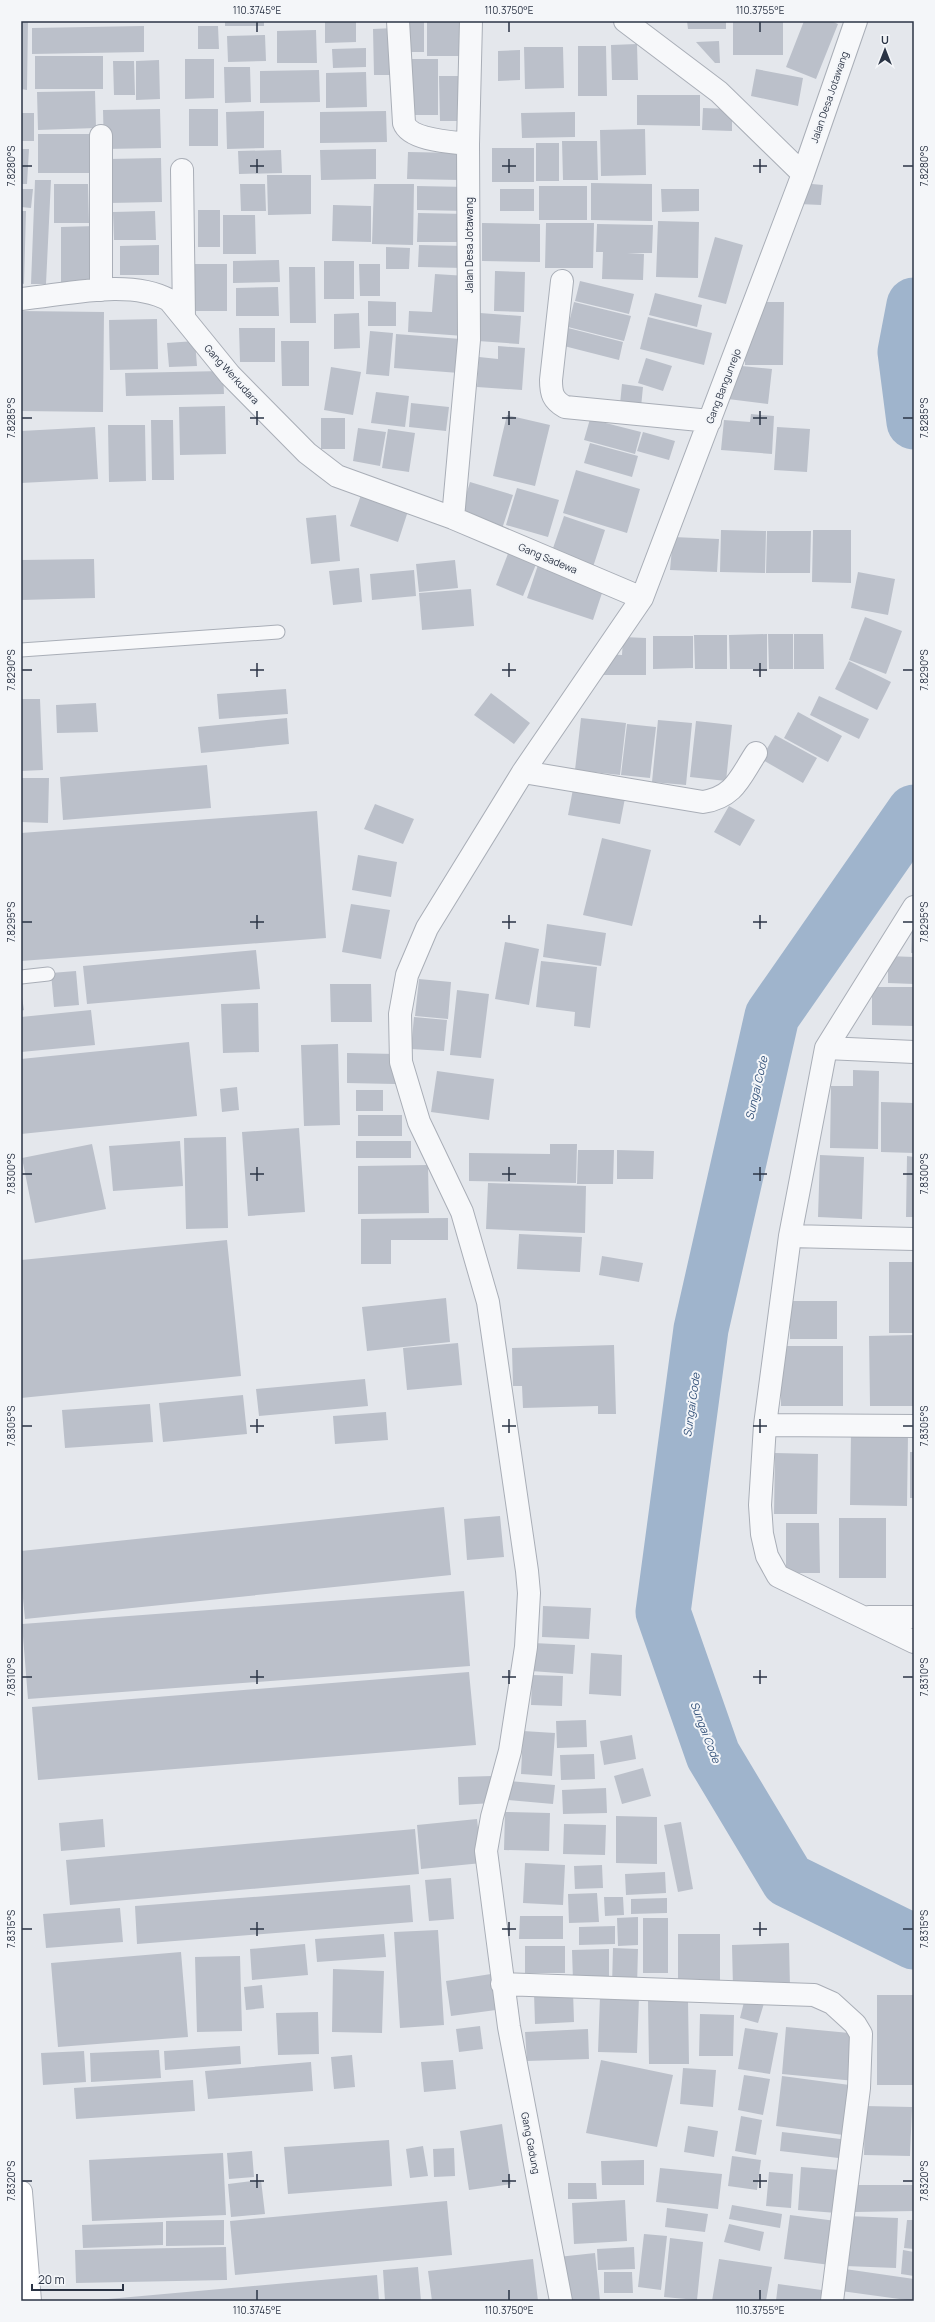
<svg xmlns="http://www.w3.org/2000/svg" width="935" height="2322" font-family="Manrope,sans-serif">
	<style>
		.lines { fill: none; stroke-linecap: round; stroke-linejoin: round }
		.river { stroke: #9fb4cc; stroke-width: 55 }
		.building { fill: #bbc0ca }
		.lane-casing { stroke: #a9aeb7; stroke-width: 15 }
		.street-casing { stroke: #a9aeb7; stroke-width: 24 }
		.secondary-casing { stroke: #a9aeb7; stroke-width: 24 }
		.lane { stroke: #f7f8fa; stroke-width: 13 }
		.street { stroke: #f7f8fa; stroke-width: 22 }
		.secondary { stroke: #fff; stroke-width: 22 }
		.ticks { fill: none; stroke: #2b3445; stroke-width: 1.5 }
		.labels { text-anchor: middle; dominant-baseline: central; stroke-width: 4; stroke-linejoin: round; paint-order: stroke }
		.street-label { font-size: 10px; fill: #2b3445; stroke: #f4f6f9 }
		.water-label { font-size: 11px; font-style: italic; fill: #34527a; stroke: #f4f6f9 }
		.neatline { fill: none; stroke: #2b3445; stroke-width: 1.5 }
		.ticks-label { font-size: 10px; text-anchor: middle; fill: #2b3445 }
	</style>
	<rect width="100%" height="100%" fill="#e4e7ec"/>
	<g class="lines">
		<path class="river" d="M914,305L905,352L914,422
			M914,812L772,1016L701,1329L663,1612L713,1755L788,1880L914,1942"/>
	</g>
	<path class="building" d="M21,21H28L27,90L21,89Z
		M225,21H264V26H225Z
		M325,21H356V42L325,43Z
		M405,21H424V52H405Z
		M427,21H461V56H427Z
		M687,21H726V29H688Z
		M733,21H783V55H733Z
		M804,21H831L838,24L816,79L786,67Z
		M144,26V52L32,54V28Z
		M198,26H218L219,49H198Z
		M394,28L395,75H374L373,29Z
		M316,30L317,63H277V31Z
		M265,35L266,61L228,62L227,36Z
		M719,41L720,63H715L696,42Z
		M637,44L638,80H612L611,45Z
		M578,46H606L607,96H578Z
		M524,47H563L564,88L525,89Z
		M366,48V67L333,68L332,49Z
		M520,50V80L498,81V51Z
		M35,56H103V89H35Z
		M185,59H214V98L185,99Z
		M405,59H438V115H406Z
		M159,60L160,99L136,100V61Z
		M113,61H134L135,95H114Z
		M224,67H250L251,102L225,103Z
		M756,69L803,78L798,106L751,96Z
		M319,70L320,102L260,103V71Z
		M366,72L367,107L326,108V73Z
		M439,76H462L463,121H440Z
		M95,91L96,128L38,130L37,92Z
		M637,95H700V126L637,125Z
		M703,108L732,109V131L702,130Z
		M160,109L161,148L104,149L103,110Z
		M189,109H218V146H189Z
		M264,111V148L227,149L226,112Z
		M386,111L387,142L320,143V112Z
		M575,112V137L522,138L521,113Z
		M21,113H34V141H21Z
		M645,129L646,175L601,176L600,130Z
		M38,134H94L95,173H38Z
		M562,141H597L598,180H563Z
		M536,143H559V181H536Z
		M492,148H534V182H492Z
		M21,149H29L27,184H21Z
		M376,149V179L321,180L320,150Z
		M281,150L282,173L239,174L238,151Z
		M408,152L461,153L460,180L407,179Z
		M161,158L162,202L109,203L108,159Z
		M267,175H311V214L268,215Z
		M35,180H51L46,284H31Z
		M591,183L652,184V221L591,220Z
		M801,183L823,185L821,205L799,204Z
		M54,184H88L89,223H54Z
		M240,184H265L266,211H241Z
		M374,184H414L413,245L372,244Z
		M417,186L468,187L467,211L417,210Z
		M539,186H587V220H539Z
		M21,189H33L31,208L21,207Z
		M500,189H534V211H500Z
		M661,189H699V211L662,212Z
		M333,205L371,206V242L332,241Z
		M198,210H220V247H198Z
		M21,211H26L24,284L21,283Z
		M155,211L156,240H114L113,212Z
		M418,213L467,214V242H417Z
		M223,215H255L256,254H223Z
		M658,221L699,222L698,278L656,277Z
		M482,223L540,224V262L482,261Z
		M546,223H594L593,268H545Z
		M597,224L653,225L652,253H627L644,254L643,280L602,279L603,252H596Z
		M96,226L97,283H61V227Z
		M715,237L743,245L726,304L698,297Z
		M159,245V275H120V246Z
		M419,245L465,246L464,268L418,267Z
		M386,247L410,248L409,269H386Z
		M279,260L280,282L233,283V261Z
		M324,261H354V299H324Z
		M191,264H227V311H192Z
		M359,264H380V296H360Z
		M289,267H315L316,323H290Z
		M495,271L525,272L524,312L494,311Z
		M435,274L467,276L464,336L408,332L409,311L432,312Z
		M580,281L634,294L629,314L575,301Z
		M278,287L279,316H236V288Z
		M655,293L702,305L697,327L649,315Z
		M368,301L396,302V326H368Z
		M574,302L631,316L624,341L568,327Z
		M757,302H784L783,365H745V331H756Z
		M21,311L104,312L103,412L21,411Z
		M359,313L360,348L334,349V314Z
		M480,313L521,316L519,344L478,341Z
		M648,317L712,333L704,365L640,349Z
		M157,319L158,369L110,370L109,320Z
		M239,328H275V362H240Z
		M568,328L623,342L619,360L564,346Z
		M370,331L393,333L389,376L366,374Z
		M396,334L461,339L459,373L394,368Z
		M195,341L197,366L169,367L167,343Z
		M281,341H309V386H282Z
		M498,346L525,348L522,390L477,387L479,357L498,359Z
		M646,358L672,366L663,391L638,383Z
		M732,365L772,369L768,404L728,399Z
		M331,367L361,372L353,415L324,410Z
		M223,371L224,394L126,396L125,373Z
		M622,384L643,387L641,407L620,404Z
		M376,392L409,396L405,427L371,423Z
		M411,403L449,407L446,431L409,427Z
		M225,406L226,454L180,455L179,407Z
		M751,414L774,416L772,454L721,450L724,420L750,422Z
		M507,415L550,425L535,486L493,476L501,440L507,441L501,440Z
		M321,418H345V449H321Z
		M590,419L641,432L635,454L584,440Z
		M151,420H173L174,480H152Z
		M108,425H145L146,481L109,482Z
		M95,427L98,479L21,483V431Z
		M777,427L810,429L807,472L774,470Z
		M358,428L386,432L380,466L353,461Z
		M388,429L415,433L409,472L382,468Z
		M643,432L675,441L669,460L637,451Z
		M590,443L638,456L632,477L584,463Z
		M576,470L640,489L627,533L563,513Z
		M470,482L513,495L502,529L460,515Z
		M517,488L559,500L548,537L506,525Z
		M361,495L408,511L398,542L350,526Z
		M336,515L340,561L311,564L306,518Z
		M564,516L605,530L593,567L551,554Z
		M721,530L766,531L765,573L720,572Z
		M813,530H851V583L812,582Z
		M767,531H811L810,573H766Z
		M673,537L719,539L717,572L670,570Z
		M509,551L537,562L523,596L496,585Z
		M94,559L95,598L21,600V560Z
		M455,560L458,588L419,592L416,564Z
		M538,565L604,587L593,620L527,598Z
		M359,568L362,602L333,605L329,571Z
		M414,570L416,596L372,600L370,574Z
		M858,572L895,579L888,615L851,608Z
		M471,589L474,626L422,630L419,593Z
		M865,617L902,631L886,674L849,660Z
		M767,634V669H730L729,635Z
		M768,634H793V669H769Z
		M794,634H823L824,669H794Z
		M694,635H727V669H695Z
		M653,636H693V668L653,669Z
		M623,637L646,638V675H604V654L622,655Z
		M849,661L891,682L877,710L835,689Z
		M286,689L288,714L219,719L217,694Z
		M491,693L530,723L514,744L474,715Z
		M819,696L869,719L859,739L810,715Z
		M21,699H40L43,770L21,771Z
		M96,703L98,732L57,733L56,705Z
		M798,712L842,736L828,762L784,738Z
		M287,718L289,744L201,753L198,727Z
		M581,718L626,723L620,775L575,770Z
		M658,720L692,723L686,785L652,782Z
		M696,721L732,725L726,781L690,777Z
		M627,724L656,727L650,778L621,775Z
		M775,735L817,758L803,783L761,759Z
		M207,765L211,808L63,820L60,777Z
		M21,778H49L48,823L21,822Z
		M574,784L626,793L620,824L568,815Z
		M375,804L414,819L403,844L364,829Z
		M729,806L755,820L740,846L714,832Z
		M317,811L326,938L21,961V833Z
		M602,838L651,850L632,926L583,915Z
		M358,855L397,862L391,897L352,890Z
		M351,904L390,910L381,959L342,952Z
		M912,922H914V953H911Z
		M547,924L606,933L601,966L543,957Z
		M505,942L539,949L529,1005L495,999Z
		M256,950L260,989L87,1004L83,966Z
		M888,956L914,957V984L888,983Z
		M541,961L597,967L590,1028L574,1026L575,1012L536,1007Z
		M76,971L79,1005L54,1007L51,973Z
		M419,979L451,982L448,1019L415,1016Z
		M330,984H371L372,1022H331Z
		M872,987H914V1026L872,1025Z
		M457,990L489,994L481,1058L450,1055Z
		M21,991L24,1010L21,1011Z
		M258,1003L259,1052L223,1053L221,1004Z
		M91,1010L95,1045L21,1052V1017Z
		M414,1017L447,1020L444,1051L411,1049Z
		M189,1042L197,1116L21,1134V1059Z
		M338,1044L340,1125L304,1126L301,1045Z
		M347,1053L396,1054L395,1084L347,1083Z
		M853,1070L879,1071L878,1149L830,1148L831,1086H853Z
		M437,1071L494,1079L489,1120L431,1112Z
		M237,1087L239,1110L222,1112L220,1089Z
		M356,1090H383V1111H356Z
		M881,1102L914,1103V1153L881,1152Z
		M358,1115H402V1136H358Z
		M299,1128L305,1212L248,1216L242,1132Z
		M226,1137L228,1228L186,1229L184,1138Z
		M180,1141L183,1186L113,1191L109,1146Z
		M356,1141H411V1158H356Z
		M92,1144L106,1209L35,1223L22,1158Z
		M550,1144H577L576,1183L469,1181V1153L550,1154Z
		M578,1150H614L613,1184H577Z
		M617,1150L654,1151L653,1179H617Z
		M820,1155L864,1157L862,1219L818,1217Z
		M907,1156L914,1157V1217H906Z
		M428,1165L429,1213L358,1214V1166Z
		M488,1183L586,1186L585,1233L486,1229Z
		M448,1218V1240H391V1264H361V1219Z
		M519,1234L582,1237L580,1272L517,1269Z
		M227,1240L241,1376L21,1398V1260Z
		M602,1256L643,1263L639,1282L599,1275Z
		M889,1262H914V1333H889Z
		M446,1298L450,1342L367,1351L362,1307Z
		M790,1301H837V1339H790Z
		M914,1335V1406H870L869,1336Z
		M458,1343L462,1385L407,1390L403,1348Z
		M614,1345L616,1414H598V1406L523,1408L522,1386H513L512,1348Z
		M781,1346H843V1406H781Z
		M365,1379L368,1406L259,1416L256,1389Z
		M243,1395L247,1434L163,1442L159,1403Z
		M150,1404L153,1442L65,1448L62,1410Z
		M386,1412L388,1440L335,1444L333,1416Z
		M851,1433L908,1434L907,1506L850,1505Z
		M910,1452H914V1498H910Z
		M775,1453L818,1454L817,1514H774Z
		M444,1507L451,1575L25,1619L21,1578V1551Z
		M500,1516L504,1557L467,1560L464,1519Z
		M839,1518H886V1578H839Z
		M786,1523H819L820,1573H786Z
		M464,1591L470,1666L28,1699L22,1624Z
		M543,1606L591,1608L589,1639L542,1637Z
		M533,1643L575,1645L573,1674L531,1671Z
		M591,1653L622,1655L621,1696L589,1694Z
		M469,1672L476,1745L38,1780L32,1707Z
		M532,1675L563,1676L562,1706L531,1705Z
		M586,1720L587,1747L557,1748L556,1721Z
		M523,1731L555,1733L552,1776L521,1774Z
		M632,1735L636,1759L604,1765L600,1741Z
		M594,1754L595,1779L561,1780L560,1755Z
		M643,1768L651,1796L622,1804L614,1776Z
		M492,1776L493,1803L459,1805L458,1777Z
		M509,1781L555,1785L553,1804L507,1800Z
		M606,1788L607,1813L563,1814L562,1790Z
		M505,1812L550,1813L549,1851L504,1850Z
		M616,1816L657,1817V1864L616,1863Z
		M103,1819L105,1847L61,1851L59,1823Z
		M477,1819L482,1863L421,1869L417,1825Z
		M681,1822L693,1889L678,1892L664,1825Z
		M564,1824L606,1825L605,1855L563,1854Z
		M415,1829L419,1874L70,1905L66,1860Z
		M525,1863L565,1865L563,1905L523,1903Z
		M602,1865L603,1888L575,1889L574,1866Z
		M665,1872L666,1893L626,1895L625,1874Z
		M451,1878L454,1919L429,1921L425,1880Z
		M410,1885L413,1922L137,1944L135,1906Z
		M597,1893L599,1922L569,1923L568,1894Z
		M604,1897H623L624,1915L605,1916Z
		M667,1898V1913L631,1914V1899Z
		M120,1908L123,1942L46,1948L43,1914Z
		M520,1916H563V1939H519Z
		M638,1917V1945L618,1946L617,1918Z
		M643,1918H668V1973H643Z
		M615,1926V1944L579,1945V1927Z
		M438,1930L444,2025L400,2028L394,1932Z
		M384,1934L386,1957L317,1962L315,1939Z
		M678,1934H720V1987H678Z
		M789,1943L790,1987L733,1988L732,1945Z
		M305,1944L308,1975L252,1980L250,1949Z
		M525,1946H565V1973H525Z
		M613,1948L638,1949L637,1987L612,1986Z
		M609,1949V1980L573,1981L572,1950Z
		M181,1952L188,2037L58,2047L51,1963Z
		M240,1956L242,2031L197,2032L195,1957Z
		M333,1969L384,1971L382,2033L332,2032Z
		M491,1974L496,2010L451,2016L446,1981Z
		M262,1985L264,2008L246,2010L244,1987Z
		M573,1991L574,2022L535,2024L534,1993Z
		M746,1994L765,2000L758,2023L740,2018Z
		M877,1995H913V2085H877Z
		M600,1996L639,1997L637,2053L598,2052Z
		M648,2000H688L689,2064H649Z
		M318,2012L319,2054L278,2055L276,2013Z
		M700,2014L734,2015L733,2056H699Z
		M480,2026L483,2049L459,2052L456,2029Z
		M786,2027L860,2034L855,2081L782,2074Z
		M745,2028L778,2033L770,2074L738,2069Z
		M588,2029L589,2059L527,2061L525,2032Z
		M240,2046L241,2064L165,2070L164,2051Z
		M159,2050L161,2078L91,2082L90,2053Z
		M84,2051L86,2082L43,2085L41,2053Z
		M352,2055L355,2087L334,2089L331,2057Z
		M453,2060L456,2089L424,2092L421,2062Z
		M601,2060L673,2075L657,2147L586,2133Z
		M311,2062L313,2091L208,2099L205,2071Z
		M683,2068L716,2070L713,2107L680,2104Z
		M744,2075L770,2079L763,2115L738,2110Z
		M782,2076L857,2086L851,2136L776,2126Z
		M193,2080L195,2111L76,2119L74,2088Z
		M865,2106L912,2107L910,2156L864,2155Z
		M741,2116L762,2120L756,2155L735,2151Z
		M502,2124L511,2184L469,2190L460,2131Z
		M688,2126L718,2131L714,2157L684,2152Z
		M782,2132L849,2140L847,2159L780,2151Z
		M389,2140L392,2186L288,2194L284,2147Z
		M423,2146L428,2176L410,2178L406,2149Z
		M454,2148L455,2176L434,2177L433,2149Z
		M252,2151L254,2177L229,2179L227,2153Z
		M223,2153L226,2215L92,2221L89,2160Z
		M732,2156L761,2160L757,2190L728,2186Z
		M644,2160V2185H602L601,2161Z
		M801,2167L840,2170L837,2213L798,2210Z
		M660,2168L722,2174L718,2209L656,2202Z
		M769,2172L793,2174L791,2208L766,2206Z
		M261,2180L265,2214L231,2217L228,2184Z
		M568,2183H596L597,2199H568Z
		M855,2185H914V2211L855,2212Z
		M625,2200L627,2241L574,2244L572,2203Z
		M447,2201L452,2255L235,2275L230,2221Z
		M732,2205L782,2214L780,2228L729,2219Z
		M667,2208L708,2214L705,2232L665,2227Z
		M790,2215L836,2221L830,2265L784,2259Z
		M847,2216L898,2218L896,2268L845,2266Z
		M224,2220V2245L166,2246V2221Z
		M907,2220H914V2249L904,2248Z
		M163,2222V2245L83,2248L82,2225Z
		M729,2224L764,2232L760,2251L724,2242Z
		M644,2234L667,2236L661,2290L638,2287Z
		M670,2238L703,2242L697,2300L664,2297Z
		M226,2247L227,2280L76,2283L75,2250Z
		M634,2247L635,2269L598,2270L597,2249Z
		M903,2250L914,2252V2276L901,2274Z
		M595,2253L600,2301H564L558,2257Z
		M533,2259L538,2301H432L428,2271Z
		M719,2259L772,2267L766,2301H712Z
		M418,2267L421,2301H385L383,2270Z
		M845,2269L914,2279V2301L841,2291Z
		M604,2272H632L633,2293H604Z
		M377,2275L379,2301H97V2300Z
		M778,2284L829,2291L827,2301H776Z"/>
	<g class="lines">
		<g class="lane-casing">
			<path id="lane" d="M21,650L278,632
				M21,977L48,974"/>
		</g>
		<g class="street-casing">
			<path id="street" d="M398,21L404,123C410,140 451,142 468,144
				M625,21L719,92L803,174
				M101,136V290
				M182,170L184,318
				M562,281L551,380C551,394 553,400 565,407L710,421
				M21,299C65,295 129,278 169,300L230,375L307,453L337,476L453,518L642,598
				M453,518L469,340L468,144L471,21
				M523,772L703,802C735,797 740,777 756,753
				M914,907L826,1048L790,1236L765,1425L760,1505L762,1534L767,1556L778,1576L914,1642
				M826,1048L914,1052
				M790,1236L914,1239
				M765,1425L914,1426
				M869,1617H914
				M502,1984L814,1995L832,2003L855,2024L861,2034L859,2088L832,2301
				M561,2301L509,2027L486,1851L492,1817L510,1751L526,1647L529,1593L527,1571L488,1302L462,1212L419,1122L401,1062L400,1014L407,975L427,928L523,772L642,598L803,174L856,21"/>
		</g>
		<g class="secondary-casing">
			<path id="secondary" d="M21,2192L30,2301"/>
		</g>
		<use href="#lane" class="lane"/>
		<use href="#street" class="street"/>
		<use href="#secondary" class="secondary"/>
	</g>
	<path class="ticks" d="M257,22V32M509,22V32M760,22V32M257,159V173M509,159V173M760,159V173M22,166H32M250,166H264M502,166H516M753,166H767M903,166H913M257,411V425M509,411V425M760,411V425M22,418H32M250,418H264M502,418H516M753,418H767M903,418H913M257,663V677M509,663V677M760,663V677M22,670H32M250,670H264M502,670H516M753,670H767M903,670H913M257,915V929M509,915V929M760,915V929M22,922H32M250,922H264M502,922H516M753,922H767M903,922H913M257,1167V1181M509,1167V1181M760,1167V1181M22,1174H32M250,1174H264M502,1174H516M753,1174H767M903,1174H913M257,1419V1433M509,1419V1433M760,1419V1433M22,1426H32M250,1426H264M502,1426H516M753,1426H767M903,1426H913M257,1670V1684M509,1670V1684M760,1670V1684M22,1677H32M250,1677H264M502,1677H516M753,1677H767M903,1677H913M257,1922V1936M509,1922V1936M760,1922V1936M22,1929H32M250,1929H264M502,1929H516M753,1929H767M903,1929H913M257,2174V2188M509,2174V2188M760,2174V2188M22,2181H32M250,2181H264M502,2181H516M753,2181H767M903,2181H913M257,2290V2300M509,2290V2300M760,2290V2300"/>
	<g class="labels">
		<g class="street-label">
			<text transform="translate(829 97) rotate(-71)">Jalan Desa Jotawang</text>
			<text transform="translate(469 245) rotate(-90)">Jalan Desa Jotawang</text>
			<text transform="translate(232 374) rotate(48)">Gang Werkudara</text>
			<text transform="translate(723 386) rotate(-69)">Gang Bangunrejo</text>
			<text transform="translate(548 558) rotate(23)">Gang Sadewa</text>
			<text transform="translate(531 2143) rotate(79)">Gang Gadung</text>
		</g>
		<g class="water-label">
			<text transform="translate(756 1088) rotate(-77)">Sungai Code</text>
			<text transform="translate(691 1405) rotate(-82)">Sungai Code</text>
			<text transform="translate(706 1732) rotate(69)">Sungai Code</text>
		</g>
	</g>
	<rect width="935" height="2322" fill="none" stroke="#f4f6f9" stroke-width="44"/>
	<g transform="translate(885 50)" stroke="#f4f6f9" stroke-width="3" paint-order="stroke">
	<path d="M0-3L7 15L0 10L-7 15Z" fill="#2b3445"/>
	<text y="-6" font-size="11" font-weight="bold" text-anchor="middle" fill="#2b3445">U</text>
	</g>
	<path d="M32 2284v6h91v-6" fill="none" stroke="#2b3445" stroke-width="2"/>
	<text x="38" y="2284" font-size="12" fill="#2b3445" stroke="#f4f6f9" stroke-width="3" paint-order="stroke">20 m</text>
	<rect x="22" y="22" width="891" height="2278" class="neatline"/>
	<g class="ticks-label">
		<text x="257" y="14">110.3745°E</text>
		<text x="509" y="14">110.3750°E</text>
		<text x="760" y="14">110.3755°E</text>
		<text transform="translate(11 166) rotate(-90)" y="4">7.8280°S</text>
		<text transform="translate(924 166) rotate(-90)" y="4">7.8280°S</text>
		<text transform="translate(11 418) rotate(-90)" y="4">7.8285°S</text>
		<text transform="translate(924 418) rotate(-90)" y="4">7.8285°S</text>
		<text transform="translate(11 670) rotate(-90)" y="4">7.8290°S</text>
		<text transform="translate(924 670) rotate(-90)" y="4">7.8290°S</text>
		<text transform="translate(11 922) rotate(-90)" y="4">7.8295°S</text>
		<text transform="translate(924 922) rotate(-90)" y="4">7.8295°S</text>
		<text transform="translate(11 1174) rotate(-90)" y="4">7.8300°S</text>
		<text transform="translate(924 1174) rotate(-90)" y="4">7.8300°S</text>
		<text transform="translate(11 1426) rotate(-90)" y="4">7.8305°S</text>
		<text transform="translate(924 1426) rotate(-90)" y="4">7.8305°S</text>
		<text transform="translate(11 1677) rotate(-90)" y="4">7.8310°S</text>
		<text transform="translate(924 1677) rotate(-90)" y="4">7.8310°S</text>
		<text transform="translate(11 1929) rotate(-90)" y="4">7.8315°S</text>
		<text transform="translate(924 1929) rotate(-90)" y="4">7.8315°S</text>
		<text transform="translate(11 2181) rotate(-90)" y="4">7.8320°S</text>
		<text transform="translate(924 2181) rotate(-90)" y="4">7.8320°S</text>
		<text x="257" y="2314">110.3745°E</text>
		<text x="509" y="2314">110.3750°E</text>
		<text x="760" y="2314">110.3755°E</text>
	</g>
</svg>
